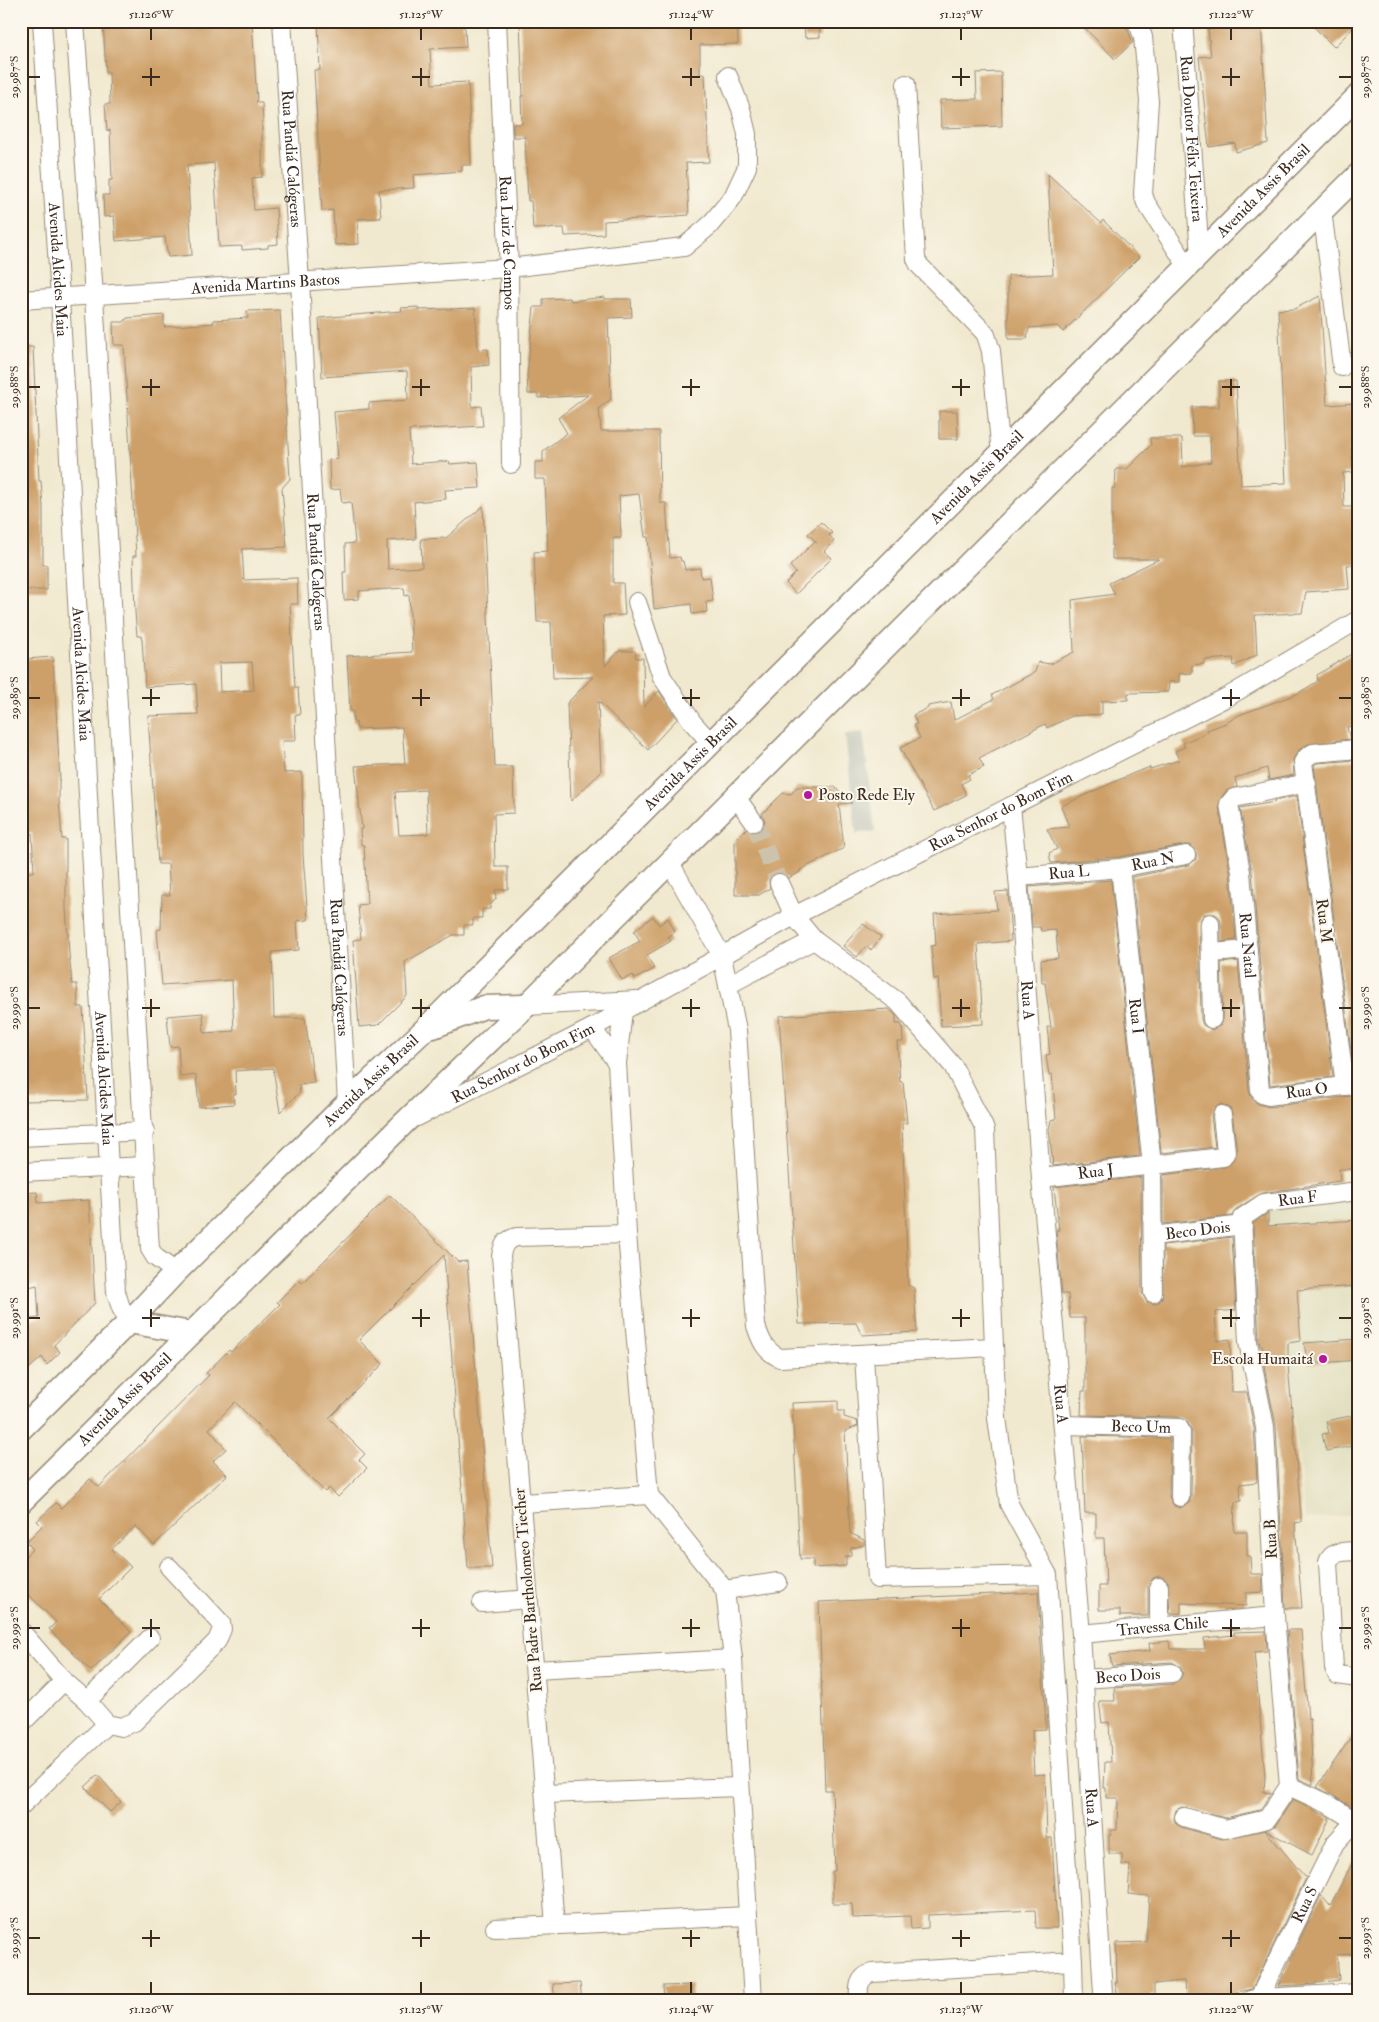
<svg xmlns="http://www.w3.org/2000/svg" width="1379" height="2022" font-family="'IM FELL Double Pica',serif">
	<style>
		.built { fill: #dfddbb }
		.industrial { fill: #c3c6b9 }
		.building { fill: #cea069; fill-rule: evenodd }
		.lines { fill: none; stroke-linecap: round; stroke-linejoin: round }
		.minor-tunnel { stroke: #cdc3ac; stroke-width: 18; stroke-dasharray: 18 9; stroke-linecap: butt }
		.minor-casing { stroke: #968a76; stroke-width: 20 }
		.major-casing { stroke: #968a76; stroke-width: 25 }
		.minor { stroke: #fff; stroke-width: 18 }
		.major { stroke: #fff; stroke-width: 22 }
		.ticks { fill: none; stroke: #3b2a1e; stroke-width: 2 }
		.poi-dot { fill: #b5179e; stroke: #fbf7ec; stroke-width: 2 }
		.labels { text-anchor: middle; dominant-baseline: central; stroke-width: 4; stroke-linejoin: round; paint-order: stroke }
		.street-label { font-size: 16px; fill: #3b2a1e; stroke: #fbf7ec }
		.poi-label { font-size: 16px; fill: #3b2a1e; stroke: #fbf7ec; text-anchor: start }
		.neatline { fill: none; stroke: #3b2a1e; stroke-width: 2 }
		.ticks-label { font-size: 12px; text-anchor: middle; fill: #3b2a1e }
	</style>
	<rect width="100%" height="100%" fill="#fbf7ec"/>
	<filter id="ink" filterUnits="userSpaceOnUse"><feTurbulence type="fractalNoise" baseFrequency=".02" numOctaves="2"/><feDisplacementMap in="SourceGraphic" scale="10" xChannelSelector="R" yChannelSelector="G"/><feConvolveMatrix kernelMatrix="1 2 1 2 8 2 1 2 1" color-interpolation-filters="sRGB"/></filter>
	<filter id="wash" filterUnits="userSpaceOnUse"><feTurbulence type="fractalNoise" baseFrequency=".0096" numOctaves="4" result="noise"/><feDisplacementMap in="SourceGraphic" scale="20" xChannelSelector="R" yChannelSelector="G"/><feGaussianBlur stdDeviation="1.12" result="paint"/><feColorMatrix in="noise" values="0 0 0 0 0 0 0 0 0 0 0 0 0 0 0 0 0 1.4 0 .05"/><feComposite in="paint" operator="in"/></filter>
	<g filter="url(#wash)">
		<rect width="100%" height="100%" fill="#f1e9cf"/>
		<path class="built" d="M1358,1201V1515L1305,1519L1288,1357L1260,1360L1247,1235L1254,1215L1264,1207Z"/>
		<path class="industrial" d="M863,732L875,832L856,833L845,734Z"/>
		<g id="blocks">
			<path class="building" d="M103,21H252L257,103H262L263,122H262V177L252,178L254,210L276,208L278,244L268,245V248L242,250V246L219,247L214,163L187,165L192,255L168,257L165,237L116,241L114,216L104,217L103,195H109V180H112L110,130L107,131L105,104H110L109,72L106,73Z
				M318,21H462V26L465,28L466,47L430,49L432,84L468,82L471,165H462V171L413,175L414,188L379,190L381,218L358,219L359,244L335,245L333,210L322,211L314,70H320Z
				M520,21H737L738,44L700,45V74H705L709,162L686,163L689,215L676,216V217L604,221V234L565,236L564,228L533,229L531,201H528L525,137H513V124H522L521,96H523Z
				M804,21H819L820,37L805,38Z
				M1078,21H1124L1133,42L1115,59Z
				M1236,21H1261L1268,143L1236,152L1235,143L1209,147L1199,57L1211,56L1208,29L1236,27Z
				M1308,21H1345L1352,29L1334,47Z
				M1001,72L1002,126L941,128L940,100L977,99L976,73Z
				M1048,174L1101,223L1103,220L1139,257L1063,332L1057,326L1029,328L1027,339H1008V276L1053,274Z
				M1320,296L1327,405L1358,403V444L1351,449L1354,472L1343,473L1344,507H1358V565H1347L1349,589L1306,592L1302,613L1255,615L1257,655L1234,666L1233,658L1204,660V664L1192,665V673L1179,674V682H1169L1168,692L1128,693V700L1102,701V714L1072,716L1047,728L1045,724L979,758L984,767L968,775L970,779L961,784L966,795L934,811L900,748L920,738L914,725L917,724L913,715L928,708V706L951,702L954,720L994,699L992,695L1035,672L1038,662L1050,664L1074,652L1072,600L1115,594L1109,583L1159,559H1112V488H1115L1116,469H1127L1151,445L1150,438H1182L1183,467L1211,462L1210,436H1193L1192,407H1219V381H1236L1241,485L1286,483L1278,310L1294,309Z
				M605,297V299H631L632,317L608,318L611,399L599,408L601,431H659L660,503H666L670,558L680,557L681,561H683L685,570L700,568L701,578L710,577L713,601L706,602L707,612L692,614L691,604L654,609L648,537H645L639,494L619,496L621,538H613V583H623L625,615L603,616L605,666L619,651H635L636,658H643L644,707L659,691L677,719L648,750L598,701L601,772L571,801L567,703L593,677L553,678L551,622H537L534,552L548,551L545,479H535V462H543V451L567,433L558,418L588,395L538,398V394H528L527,376L534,307H543V299L570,298L571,301Z
				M418,307L419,310L475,308L478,350L488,349L489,365L471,367L472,407L481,406L483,426L409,430L411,464L449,461L450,464L478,462L480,488L445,490L446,499L414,502L416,539L387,541L388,569L422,567L421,539L446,538L483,506L495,767H513L514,813L494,814L495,867H508V889L495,890L496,899L490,905V909H482V918H473V925H464V935H453L405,962L407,996L378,1025L359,1027L353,940L361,939L358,905L367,904L364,845H361L360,829H362L355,766L405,764L402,727L357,729L356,722H353V711H350L347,656L412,652L409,595L405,596L404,588L359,591V599L344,600L343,572H346L345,544L355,543L351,502L342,503L340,489L330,490L329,460L338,459L334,412L369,409V403L408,400L407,371L322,377L319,318L402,311L401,308ZM426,790L428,834L399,835L395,792Z
				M280,310L290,479L282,488L287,547L242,549L244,580L297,578L298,604H290L295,688H298L300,715H295L296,739L294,741H282L284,773L302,772L303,855L308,920L297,921L299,950L272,952L274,1018H305L314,1083L299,1085L300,1092L280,1112L273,1068L235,1071L236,1094H233L234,1104L199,1107L196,1075L180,1077L178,1046L170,1047L167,1016L203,1013L204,1033L234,1031L232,980L162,985L157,930L161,929L162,895H170L168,864H158L148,716L198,714L196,684L145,687L142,640L141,636H137L135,612L133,556H136L124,345H114L113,322H124L127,318L164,315V327L214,323L213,320L248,318L247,311ZM252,662L254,690L220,692L219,663Z
				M21,347H33L39,481H41L43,507V565H47V590H21Z
				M939,411H957L958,439H939Z
				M821,522L832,533L829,535L834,541L824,551L832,558L796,594L786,583L796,573L790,566L815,541L817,543L808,534Z
				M1358,650V724L1347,727L1350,739L1308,744L1299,750L1293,759L1294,775L1269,780L1267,768L1235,778L1237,787L1226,791L1221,798L1219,806L1230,873L1236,940L1221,942V922L1219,917L1215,914H1204L1199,923L1201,1019L1203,1025L1212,1030L1221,1025L1223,1019L1221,963L1238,961L1249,1091L1252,1099L1258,1104L1269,1107L1358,1095V1169H1339L1340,1181L1262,1193L1236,1209L1232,1216L1163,1224V1175L1225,1167L1232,1162L1237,1151L1232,1113L1230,1108L1221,1104L1215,1107L1211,1116L1215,1147L1161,1153L1132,877L1189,865L1196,859V852L1190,845H1184L1118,857L1051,863L1049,853L1057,849L1047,829L1069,827L1061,806L1134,773L1150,767V769L1179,760L1175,751L1185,747L1183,743L1208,732L1207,730L1226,723L1239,715L1297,694L1318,681L1317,675Z
				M53,657L60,780H59V800L62,839H66V908L69,953L72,984H77L78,1007H83L88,1100L22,1101L21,872H34L32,833L26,834L24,813L21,805V662L26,661V659Z
				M1358,760V1074H1354L1314,765L1317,763Z
				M797,787H835L852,803L839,804L844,848L800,870V872L789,878L780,873L774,874L769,882L770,888L759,895H735V840L746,829L755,833L761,830L765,821L762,814L783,793L791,794Z
				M1297,796L1333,1077L1270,1085L1252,871L1240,808L1275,802L1274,801Z
				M1111,880L1140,1156L1053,1166L1049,1129L1051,1120L1056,1119L1052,1074L1049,1075L1046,1055L1050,1054L1047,1027H1051L1045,983H1042L1041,960L1058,958L1056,930L1041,931L1040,927H1032L1029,887Z
				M1008,891L1011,941L978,944L983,1024L941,1026L938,978L934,979L931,946L936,945L934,914L997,910L995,892Z
				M653,916L659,925L668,918L675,932L668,937L671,941L647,955L654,969L635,979L633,975L622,980L609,958L640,941L634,931Z
				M863,924L881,937L871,950L866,946L857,957L843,946Z
				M889,1009L896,1016V1024H902L903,1042H897L900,1082H903L907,1123H902L908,1285L914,1288L917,1332L862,1335L856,1323L799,1324L779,1016Z
				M1141,1177L1142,1293L1147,1302L1154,1304L1159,1302L1162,1298L1163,1245L1232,1237L1236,1310L1215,1312L1217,1341L1230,1339L1232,1392H1247L1254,1428L1257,1482L1240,1484L1241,1501L1235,1502L1234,1532H1247V1556H1250L1251,1574H1262L1263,1592L1246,1593V1606L1181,1603V1613L1170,1614L1168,1582L1164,1578L1159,1576L1153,1578L1148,1587V1616H1120V1610H1099V1586H1106L1104,1538H1096V1513H1085L1082,1436L1170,1438L1169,1497L1174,1506L1180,1508L1189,1503L1191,1497L1192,1432L1188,1423L1179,1417L1081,1415L1082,1391H1085V1318H1070L1068,1294H1062L1056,1230H1059L1054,1187Z
				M37,1192L38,1203L89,1200L95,1303L54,1345L60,1352L47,1365L42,1357L21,1376V1320L39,1318L37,1285L21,1289V1234H24L22,1193Z
				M390,1195L458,1262L467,1261L492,1568H468L444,1255L359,1340L383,1364L329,1418L365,1454L359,1460L367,1468L338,1497L329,1488L325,1492L235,1402L209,1429L226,1449L213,1461L227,1475L154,1545L136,1526L112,1549L131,1567L99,1599L131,1632L91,1671L49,1629L56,1622L21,1587V1560L33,1549L26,1542L42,1526L37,1521L56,1503L61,1508L90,1479L99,1487L209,1375L206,1373L229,1350L231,1352L280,1304L277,1302L299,1280L302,1283Z
				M1268,1213V1226L1358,1220V1286L1297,1290L1301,1341L1288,1343V1365L1301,1515V1522L1295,1523L1302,1608H1285L1276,1426L1265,1372L1262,1346H1260L1259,1341L1253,1223Z
				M1358,1339V1360L1308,1364L1304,1343Z
				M838,1401V1411H844V1417L857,1421L858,1426L845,1431L850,1533L864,1540V1545L851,1548V1556H846V1566L813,1568V1559H800L792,1403Z
				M1355,1415L1358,1440L1353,1441L1354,1446L1326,1451L1322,1434L1329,1433L1326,1421Z
				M1038,1592L1046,1729L1032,1730L1034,1775L1045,1774L1047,1838H1052L1057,1928H1036L1035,1910L928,1915V1928L911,1929L910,1916L853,1918L852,1904H833L832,1871H835L832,1790H825L819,1602Z
				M1287,1630H1301L1308,1719H1310L1313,1785L1299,1779Z
				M1266,1631L1267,1651L1254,1652L1265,1776L1264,1792L1271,1793L1260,1810L1225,1818L1182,1807L1176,1810L1174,1819L1176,1824L1181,1827L1222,1839L1265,1830L1306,1878L1252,1989L1227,1994V1996L1185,1998L1184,1981L1154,1984V1995L1150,1996V1998L1126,2001L1118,1998L1115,1983H1117L1116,1943L1146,1942L1149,1896L1128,1894L1130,1865H1122V1854H1109V1835H1111V1830H1117L1118,1798H1106V1788H1104L1105,1762H1111L1109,1722L1102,1723L1099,1701H1115L1114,1688L1173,1684L1181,1678L1183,1673L1180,1667L1172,1662L1112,1666L1110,1655L1150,1651L1149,1643L1169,1641L1170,1649H1205L1204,1638L1234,1635V1632Z
				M1358,1727V1808H1354L1317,1787Z
				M98,1775L121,1802L110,1812L85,1787Z
				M1293,1799L1330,1818L1312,1855L1265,1830L1276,1825Z
				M1358,1852V1954L1337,1955L1339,1980L1316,1983V1984L1278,1986L1321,1895L1330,1906Z
				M580,1983L582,2001H555L553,1984Z
				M691,1985L692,2001H664L663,1986Z"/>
		</g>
	</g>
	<g filter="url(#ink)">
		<use href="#blocks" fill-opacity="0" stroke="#968a76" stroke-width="1"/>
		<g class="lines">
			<path class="minor-tunnel" d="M754,822L779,883"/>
			<g class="minor-casing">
				<g id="minor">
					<path id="s1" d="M42,21L60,298L116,1292L121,1308L129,1322"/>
					<path d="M75,21L94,296L150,1249L155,1257L176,1272"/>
					<path id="s2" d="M282,21L300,282L347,1103"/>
					<path id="s3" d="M497,21L509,268L511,464"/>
					<path d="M1136,21L1139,26L1143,37L1149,101L1143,194L1146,203L1188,267"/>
					<path id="s4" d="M1183,21L1200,255"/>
					<path d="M906,84L916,259L919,265L982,330L986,335L991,351L1001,454"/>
					<path d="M1322,210L1342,367"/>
					<path id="s5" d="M21,300L509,268L684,247L709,226L733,197L747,167V134L741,109L728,76"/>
					<path d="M637,602L662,677L693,723L711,743"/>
					<path id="s6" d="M1307,783L1234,798L1229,804L1241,872L1260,1090L1262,1094L1268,1096L1358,1084"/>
					<path d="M735,796L754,822"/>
					<path id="s7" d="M1011,806L1018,877L1041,1178L1081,1634L1103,1993L1108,2001"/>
					<path d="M669,861L722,956L737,1030L756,1326C761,1341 765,1351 780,1358L994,1347"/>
					<path id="s8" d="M1120,868L1152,1165L1153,1293"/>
					<path id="s9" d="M1018,877L1120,868L1186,855"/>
					<path d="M779,883L794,916L814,940L898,1002L953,1066L985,1129L997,1418L1009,1504L1048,1575L1073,1961L872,1973C858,1977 858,1988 859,2001"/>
					<path d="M1210,923L1212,1019"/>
					<path d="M1211,953L1248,950"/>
					<path d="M728,985L814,940"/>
					<path d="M526,1006L637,1000"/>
					<path d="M623,1011L617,1063L627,1234L649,1495L725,1590L733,1659L753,2001"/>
					<path d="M592,1028L617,1063"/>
					<path d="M1345,1086L1303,762L1307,757L1313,753L1358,749"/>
					<path id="s10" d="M417,1117L592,1028L794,916L1229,696L1358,620"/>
					<path d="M21,1137L145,1131"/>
					<path d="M21,1172L146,1166"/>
					<path id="s11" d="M1041,1178L1223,1157L1226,1152L1222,1115"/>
					<path id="s12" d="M1153,1236L1243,1225"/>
					<path d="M864,1355L877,1579L1048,1575"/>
					<path id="s13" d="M1063,1425L1179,1428L1181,1432L1180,1497"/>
					<path d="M522,1503L649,1495"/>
					<path d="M1358,1551C1347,1552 1332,1550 1328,1562L1334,1668L1338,1675L1358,1678"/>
					<path d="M725,1590L778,1582"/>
					<path d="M482,1603L529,1599"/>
					<path d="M1159,1627V1587"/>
					<path d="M21,1631L64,1681L21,1724"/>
					<path id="s14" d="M1081,1634L1275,1616"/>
					<path d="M535,1670L733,1659"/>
					<path id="s15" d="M1084,1679L1172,1673"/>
					<path d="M87,1701L150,1638"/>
					<path d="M107,1724L121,1727L134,1722L217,1641L222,1629L221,1623L169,1567"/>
					<path d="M545,1794L740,1787"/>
					<path d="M21,1806L107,1724L87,1701L64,1681"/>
					<path d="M1184,1817L1225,1829L1267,1819L1289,1786"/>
					<path id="s16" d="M1355,1821L1328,1804L1289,1786L1275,1616L1265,1427L1248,1342L1242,1218L1264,1203L1358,1191"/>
					<path d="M555,1925L501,1256C503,1245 505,1240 517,1237L627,1234"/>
					<path d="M495,1928L748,1916"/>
					<path d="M1073,1961L1074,2001"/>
					<path id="s17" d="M1259,1998L1335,1843L1358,1818"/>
					<path d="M1250,2000L1259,1998L1358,1993"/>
				</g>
			</g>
			<g class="major-casing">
				<g id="major">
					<path d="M433,1027L484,1007L526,1006"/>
					<path d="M129,1322L191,1333"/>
					<path id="s18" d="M21,1429L129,1322L176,1272L347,1103L422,1032L1358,96"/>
					<path id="s19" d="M21,1502L403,1124L526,1006L1358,175"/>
				</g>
			</g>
			<use href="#minor" class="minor"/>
			<use href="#major" class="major"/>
		</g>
	</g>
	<path class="ticks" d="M151,28V40M421,28V40M691,28V40M961,28V40M1231,28V40M151,68V86M421,68V86M691,68V86M961,68V86M1231,68V86M28,77H40M142,77H160M412,77H430M682,77H700M952,77H970M1222,77H1240M1339,77H1352M151,379V396M421,379V396M691,379V396M961,379V396M1231,379V396M28,387H40M142,387H160M412,387H430M682,387H700M952,387H970M1222,387H1240M1339,387H1352M151,689V706M421,689V706M691,689V706M961,689V706M1231,689V706M28,698H40M142,698H160M412,698H430M682,698H700M952,698H970M1222,698H1240M1339,698H1352M151,999V1017M421,999V1017M691,999V1017M961,999V1017M1231,999V1017M28,1008H40M142,1008H160M412,1008H430M682,1008H700M952,1008H970M1222,1008H1240M1339,1008H1352M151,1309V1327M421,1309V1327M691,1309V1327M961,1309V1327M1231,1309V1327M28,1318H40M142,1318H160M412,1318H430M682,1318H700M952,1318H970M1222,1318H1240M1339,1318H1352M151,1619V1637M421,1619V1637M691,1619V1637M961,1619V1637M1231,1619V1637M28,1628H40M142,1628H160M412,1628H430M682,1628H700M952,1628H970M1222,1628H1240M1339,1628H1352M151,1930V1947M421,1930V1947M691,1930V1947M961,1930V1947M1231,1930V1947M28,1938H40M142,1938H160M412,1938H430M682,1938H700M952,1938H970M1222,1938H1240M1339,1938H1352M151,1982V1994M421,1982V1994M691,1982V1994M961,1982V1994M1231,1982V1994"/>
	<g class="poi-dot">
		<circle cx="808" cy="795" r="5"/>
		<circle cx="1323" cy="1359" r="5"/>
	</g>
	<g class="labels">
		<g class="street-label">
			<text stroke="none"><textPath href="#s4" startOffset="118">Rua Doutor Félix Teixeira</textPath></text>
			<text stroke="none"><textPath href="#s2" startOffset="138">Rua Pandiá Calógeras</textPath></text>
			<text stroke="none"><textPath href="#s18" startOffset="1754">Avenida Assis Brasil</textPath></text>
			<text stroke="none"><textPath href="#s3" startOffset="222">Rua Luiz de Campos</textPath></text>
			<text stroke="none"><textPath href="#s1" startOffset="249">Avenida Alcides Maia</textPath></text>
			<text stroke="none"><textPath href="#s5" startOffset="245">Avenida Martins Bastos</textPath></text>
			<text stroke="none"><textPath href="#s18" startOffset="1349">Avenida Assis Brasil</textPath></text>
			<text stroke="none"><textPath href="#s2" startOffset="542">Rua Pandiá Calógeras</textPath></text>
			<text stroke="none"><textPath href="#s1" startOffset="654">Avenida Alcides Maia</textPath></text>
			<text stroke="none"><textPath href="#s18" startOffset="944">Avenida Assis Brasil</textPath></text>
			<text stroke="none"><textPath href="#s10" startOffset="659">Rua Senhor do Bom Fim</textPath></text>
			<text stroke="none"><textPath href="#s9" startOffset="136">Rua N</textPath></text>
			<text stroke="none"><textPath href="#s9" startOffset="51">Rua L</textPath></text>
			<text transform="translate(1324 921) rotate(83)">Rua M</text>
			<text stroke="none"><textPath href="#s6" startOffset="225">Rua Natal</textPath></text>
			<text stroke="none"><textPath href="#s2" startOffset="948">Rua Pandiá Calógeras</textPath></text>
			<text stroke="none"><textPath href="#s7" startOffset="195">Rua A</textPath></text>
			<text stroke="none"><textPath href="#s8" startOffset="149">Rua I</textPath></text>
			<text stroke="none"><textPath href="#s10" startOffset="119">Rua Senhor do Bom Fim</textPath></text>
			<text stroke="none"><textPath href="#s1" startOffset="1059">Avenida Alcides Maia</textPath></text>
			<text stroke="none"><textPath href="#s18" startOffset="494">Avenida Assis Brasil</textPath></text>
			<text stroke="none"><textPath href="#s6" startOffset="420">Rua O</textPath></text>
			<text stroke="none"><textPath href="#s11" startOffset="55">Rua J</textPath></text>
			<text stroke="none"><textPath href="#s16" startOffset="706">Rua F</textPath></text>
			<text stroke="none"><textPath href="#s12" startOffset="45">Beco Dois</textPath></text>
			<text stroke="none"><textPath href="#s19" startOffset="146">Avenida Assis Brasil</textPath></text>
			<text stroke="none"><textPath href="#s7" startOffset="600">Rua A</textPath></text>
			<text stroke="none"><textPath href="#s13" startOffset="78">Beco Um</textPath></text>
			<text transform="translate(1271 1539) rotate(-93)">Rua B</text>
			<text transform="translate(528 1590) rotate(-95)">Rua Padre Bartholomeo Tiecher</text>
			<text stroke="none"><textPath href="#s14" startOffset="82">Travessa Chile</textPath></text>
			<text stroke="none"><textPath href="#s15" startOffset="44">Beco Dois</textPath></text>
			<text stroke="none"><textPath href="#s7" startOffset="1005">Rua A</textPath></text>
			<text stroke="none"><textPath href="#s17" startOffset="104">Rua S</textPath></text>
		</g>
		<g class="poi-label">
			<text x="818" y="795">Posto Rede Ely</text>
			<text x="1313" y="1359" text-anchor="end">Escola Humaitá</text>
		</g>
	</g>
	<rect width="1379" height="2022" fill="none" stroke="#fbf7ec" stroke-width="55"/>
	<rect x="28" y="28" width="1324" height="1966" class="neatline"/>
	<g class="ticks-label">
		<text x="151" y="18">51.126°W</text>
		<text x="421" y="18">51.125°W</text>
		<text x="691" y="18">51.124°W</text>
		<text x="961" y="18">51.123°W</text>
		<text x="1231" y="18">51.122°W</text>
		<text transform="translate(14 77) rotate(-90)" y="4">29.987°S</text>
		<text transform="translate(1365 77) rotate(-90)" y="4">29.987°S</text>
		<text transform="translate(14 387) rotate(-90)" y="4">29.988°S</text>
		<text transform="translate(1365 387) rotate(-90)" y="4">29.988°S</text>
		<text transform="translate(14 698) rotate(-90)" y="4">29.989°S</text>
		<text transform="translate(1365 698) rotate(-90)" y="4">29.989°S</text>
		<text transform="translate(14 1008) rotate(-90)" y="4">29.990°S</text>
		<text transform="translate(1365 1008) rotate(-90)" y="4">29.990°S</text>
		<text transform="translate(14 1318) rotate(-90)" y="4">29.991°S</text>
		<text transform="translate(1365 1318) rotate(-90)" y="4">29.991°S</text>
		<text transform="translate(14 1628) rotate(-90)" y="4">29.992°S</text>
		<text transform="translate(1365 1628) rotate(-90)" y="4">29.992°S</text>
		<text transform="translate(14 1938) rotate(-90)" y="4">29.993°S</text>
		<text transform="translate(1365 1938) rotate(-90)" y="4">29.993°S</text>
		<text x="151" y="2013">51.126°W</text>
		<text x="421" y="2013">51.125°W</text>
		<text x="691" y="2013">51.124°W</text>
		<text x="961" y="2013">51.123°W</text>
		<text x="1231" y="2013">51.122°W</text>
	</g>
</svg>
